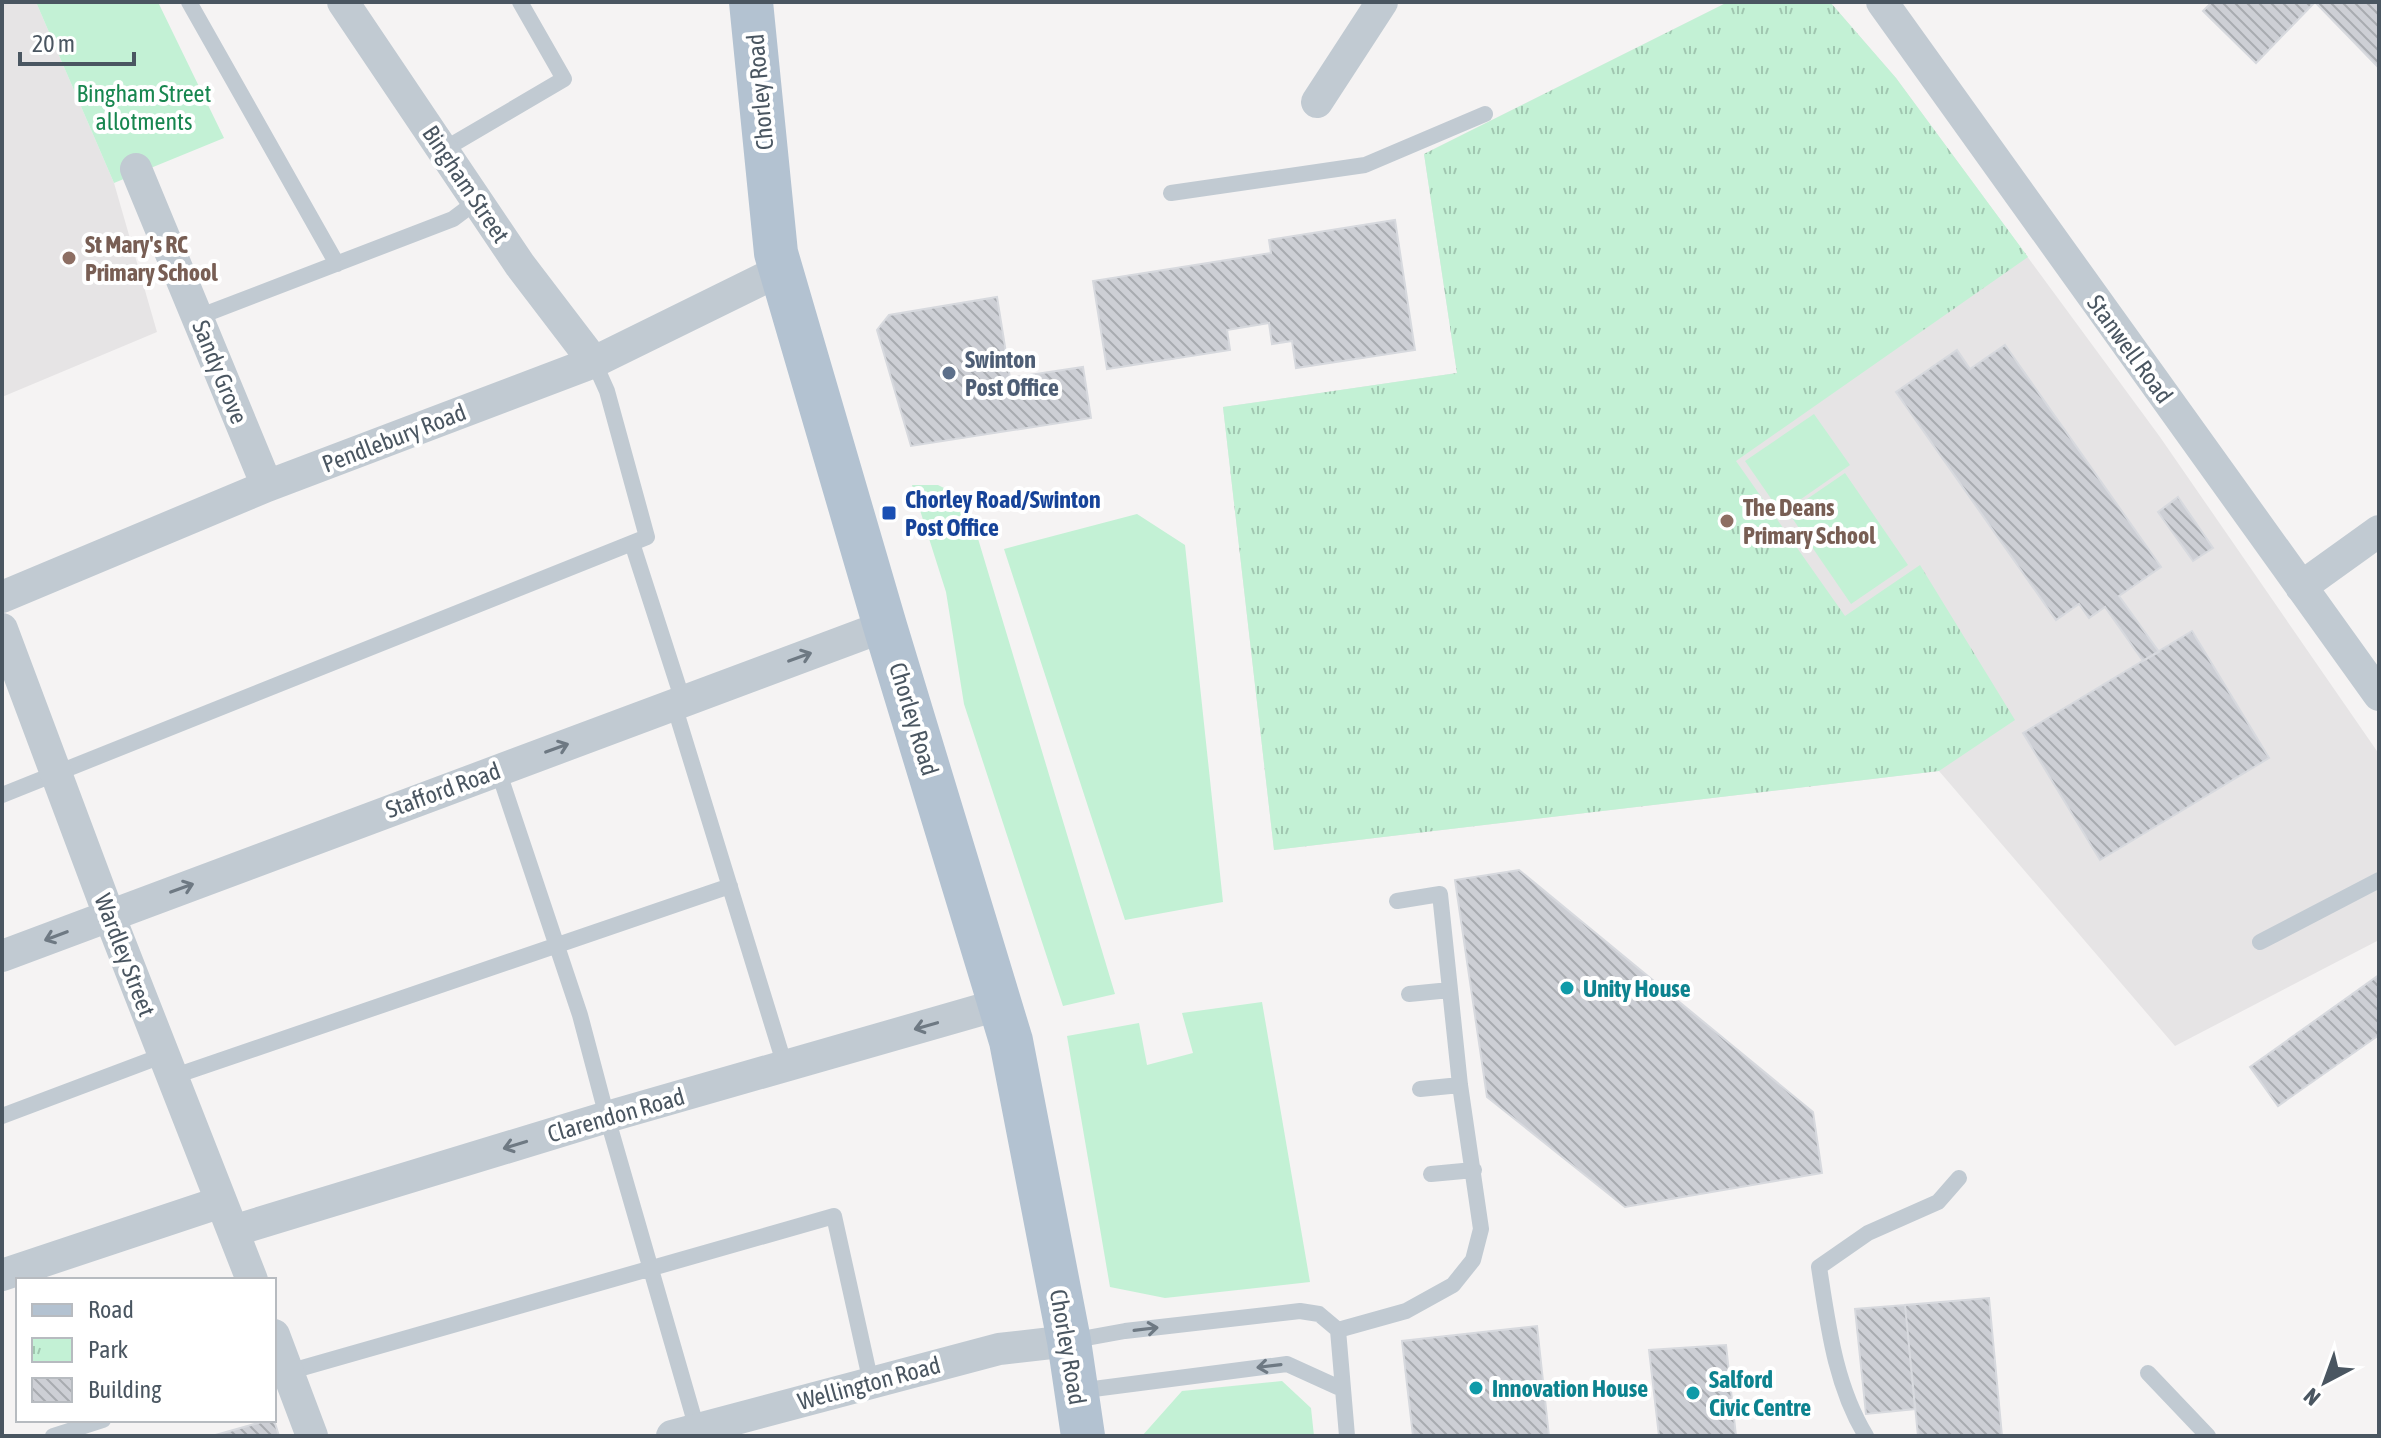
<svg xmlns="http://www.w3.org/2000/svg" width="2381" height="1438" font-family="'Asap Condensed',sans-serif">
	<style>
		.education { fill: #e6e4e5 }
		.park { fill: url(#park-tufts) }
		.garden { fill: #c3f1d5 }
		.building { fill: url(#building-back-hatch); stroke: #d7d9de; stroke-width: 2 }
		.lines { fill: none; stroke-linecap: round; stroke-linejoin: round }
		.lane { stroke: #c1cad2; stroke-width: 16 }
		.street { stroke: #c1cad2; stroke-width: 32 }
		.primary { stroke: #b3c2d1; stroke-width: 44 }
		.oneway { stroke: #6e7983 }
		.education-dot { fill: #8d6e63; stroke: #fff; stroke-width: 3 }
		.service-dot { fill: #5c6f8a; stroke: #fff; stroke-width: 3 }
		.transit-dot { fill: #1a4fb4; stroke: #fff; stroke-width: 3 }
		.culture-dot { fill: #0f9aa8; stroke: #fff; stroke-width: 3 }
		.labels { text-anchor: middle; dominant-baseline: central; stroke-width: 8; stroke-linejoin: round; paint-order: stroke }
		.street-label { font-size: 24px; fill: #4a5661; stroke: #fff }
		.park-label { font-size: 24px; fill: #17864f; stroke: #fff }
		.education-label { font-size: 24px; font-weight: bold; fill: #785e54; stroke: #fff; text-anchor: start }
		.service-label { font-size: 24px; font-weight: bold; fill: #4e5e75; stroke: #fff; text-anchor: start }
		.transit-label { font-size: 24px; font-weight: bold; fill: #164399; stroke: #fff; text-anchor: start }
		.culture-label { font-size: 24px; font-weight: bold; fill: #0d838f; stroke: #fff; text-anchor: start }
	</style>
	<defs>
		<pattern id="park-tufts" width="24" height="20" patternUnits="userSpaceOnUse" patternTransform="scale(2)"><rect width="24" height="20" fill="#c3f1d5"/><path d="M3 7l-1-3M5 7V3M7 7l1-3M15 17l-1-3M17 17v-4M19 17l1-3" fill="none" stroke="#a0c6b0"/></pattern>
		<pattern id="building-back-hatch" width="6" height="6" patternUnits="userSpaceOnUse" patternTransform="scale(2)"><rect width="6" height="6" fill="#cdcfd5"/><path d="M-1 5l2 2M0 0l6 6M5-1l2 2" fill="none" stroke="#a8abb0"/></pattern>
	</defs>
	<rect width="100%" height="100%" fill="#f5f3f3"/>
	<path class="education" d="M2,2H36L114,183L157,332L2,397Z
		M1728,2H1830L1896,78L2160,437L2379,754V940L2175,1046L1939,771L1274,850L1223,407L1457,373L1424,154Z"/>
	<path class="park" d="M1728,2H1830L1896,78L2028,257L1736,461L1845,616L1920,565L2015,720L1939,771L1274,850L1223,407L1457,373L1424,154Z"/>
	<path class="garden" d="M36,2H158L224,138L114,183Z
		M1814,414L1850,465L1781,513L1745,461Z
		M1845,473L1908,565L1851,604L1788,512Z
		M912,485H938L962,497L976,532L1115,994L1063,1006L964,704L946,592Z
		M1137,514L1185,545L1223,902L1125,920L1004,549Z
		M1262,1002L1310,1282L1165,1298L1110,1287L1067,1036L1139,1023L1147,1065L1193,1053L1182,1013Z
		M1282,1381L1311,1408L1314,1436H1142L1182,1391Z"/>
	<path class="building" d="M2212,2H2379V68L2315,2L2256,63L2203,11Z
		M1395,220L1415,350L1296,368L1292,341L1272,344L1269,323L1227,330L1230,350L1107,369L1093,281L1271,253L1269,240Z
		M997,297L1010,378L1083,367L1091,418L911,446L877,330L889,315Z
		M2005,345L2161,567L2119,596L2159,652L2143,661L2105,607L2089,618L2079,604L2056,620L1896,392L1957,350L1970,369Z
		M2178,497L2213,548L2193,561L2158,512Z
		M2192,631L2269,758L2100,860L2023,733Z
		M1519,870L1813,1112L1822,1173L1625,1207L1487,1097L1455,880Z
		M2379,975V1035L2278,1106L2250,1067Z
		M1989,1298L2002,1436H1918L1905,1305Z
		M1905,1305L1915,1409L1866,1414L1855,1309Z
		M1537,1326L1549,1436H1413L1402,1341Z
		M1726,1345L1736,1436H1659L1649,1350Z
		M269,1420H274L279,1436H212Z"/>
	<g class="lines">
		<path class="lane" d="M189,2L337,264
			M443,150L564,79L520,2
			M1171,193L1365,165L1485,114
			M198,317L453,219L477,201
			M632,543L683,701
			M674,705L785,1066
			M498,770L580,1015L607,1117L697,1429
			M2,795L647,537L607,391L594,362
			M2260,942L2379,880
			M1409,994L1450,990
			M172,1077L730,886
			M1420,1089L1460,1085
			M2,1116L164,1055
			M1431,1174L1474,1170
			M1338,1330L1406,1311L1453,1285L1473,1260L1481,1229L1460,1085L1440,894L1397,901
			M1070,1341L1125,1331L1300,1311L1319,1314L1338,1330L1347,1436
			M288,1372L834,1216L871,1383
			M2148,1373L2208,1436
			M1078,1391L1287,1364L1342,1389
			M53,1436L103,1420
			M1866,1436C1835,1385 1828,1325 1819,1267L1868,1233L1938,1202L1959,1178"/>
		<path class="street" d="M343,2L520,265L594,362
			M1882,2L2379,695
			M1317,102L1382,2
			M136,169L267,486
			M2301,587L2379,531
			M2,597L267,486L594,362L781,270
			M2,629L109,915L252,1280
			M2,956L885,626
			M233,1231L607,1117L1001,1004
			M2,1275L221,1202
			M274,1335L312,1436
			M672,1436L999,1349L1069,1341"/>
		<path class="primary" d="M751,2L776,253L885,626L1011,1041L1069,1341L1083,1436"/>
	</g>
	<defs><path id="oneway-shaft" d="M-6 0H5M1.5-3L5.5 0L1.5 3" fill="none" stroke-width="1.6" stroke-linecap="round" stroke-linejoin="round" transform="scale(2)"/></defs>
	<g class="oneway">
		<use href="#oneway-shaft" transform="translate(800 657) rotate(-20)"/>
		<use href="#oneway-shaft" transform="translate(557 748) rotate(-20)"/>
		<use href="#oneway-shaft" transform="translate(182 888) rotate(-20)"/>
		<use href="#oneway-shaft" transform="translate(56 936) rotate(159)"/>
		<use href="#oneway-shaft" transform="translate(926 1026) rotate(164)"/>
		<use href="#oneway-shaft" transform="translate(515 1145) rotate(163)"/>
		<use href="#oneway-shaft" transform="translate(1146 1329) rotate(-7)"/>
		<use href="#oneway-shaft" transform="translate(1269 1366) rotate(173)"/>
	</g>
	<g class="education-dot">
		<circle cx="69" cy="258" r="8"/>
		<circle cx="1727" cy="521" r="8"/>
	</g>
	<circle class="service-dot" cx="949" cy="373" r="8"/>
	<rect class="transit-dot" x="881" y="505" width="16" height="16" rx="4"/>
	<g class="culture-dot">
		<circle cx="1567" cy="988" r="8"/>
		<circle cx="1476" cy="1388" r="8"/>
		<circle cx="1693" cy="1393" r="8"/>
	</g>
	<g class="labels">
		<g class="street-label">
			<text transform="translate(760 92) rotate(-95)">Chorley Road</text>
			<text transform="translate(466 184) rotate(56)">Bingham Street</text>
			<text transform="translate(2130 349) rotate(54)">Stanwell Road</text>
			<text transform="translate(220 372) rotate(68)">Sandy Grove</text>
			<text transform="translate(394 438) rotate(-21)">Pendlebury Road</text>
			<text transform="translate(914 719) rotate(73)">Chorley Road</text>
			<text transform="translate(443 790) rotate(-20)">Stafford Road</text>
			<text transform="translate(125 955) rotate(69)">Wardley Street</text>
			<text transform="translate(616 1115) rotate(-16)">Clarendon Road</text>
			<text transform="translate(1068 1347) rotate(80)">Chorley Road</text>
			<text transform="translate(869 1383) rotate(-15)">Wellington Road</text>
		</g>
		<g class="park-label">
			<text x="144" y="93">Bingham Street<tspan x="144" dy="28">allotments</tspan></text>
		</g>
		<g class="education-label">
			<text x="85" y="244">St Mary's RC<tspan x="85" dy="28">Primary School</tspan></text>
			<text x="1743" y="507">The Deans<tspan x="1743" dy="28">Primary School</tspan></text>
		</g>
		<g class="service-label">
			<text x="965" y="359">Swinton<tspan x="965" dy="28">Post Office</tspan></text>
		</g>
		<g class="transit-label">
			<text x="905" y="499">Chorley Road/Swinton<tspan x="905" dy="28">Post Office</tspan></text>
		</g>
		<g class="culture-label">
			<text x="1583" y="988">Unity House</text>
			<text x="1709" y="1379">Salford<tspan x="1709" dy="28">Civic Centre</tspan></text>
			<text x="1492" y="1388">Innovation House</text>
		</g>
	</g>
	<rect width="2381" height="1438" fill="none" stroke="#4a5661" stroke-width="8"/>
	<rect x="16" y="1278" width="260" height="144" fill="#ffffff" stroke="#b7bbc0" stroke-width="2"/>
	<rect x="32" y="1304" width="40" height="12" fill="#b3c2d1" stroke="#b7bbc0" stroke-width="2"/>
	<text x="88" y="1318" font-size="24" fill="#4a5661">Road</text>
	<rect x="32" y="1338" width="40" height="24" fill="url(#park-tufts)" stroke="#b7bbc0" stroke-width="2"/>
	<text x="88" y="1358" font-size="24" fill="#4a5661">Park</text>
	<rect x="32" y="1378" width="40" height="24" fill="url(#building-back-hatch)" stroke="#b7bbc0" stroke-width="2"/>
	<text x="88" y="1398" font-size="24" fill="#4a5661">Building</text>
	<g transform="translate(2325 1382) rotate(221)" stroke="#ffffff" stroke-width="6" paint-order="stroke">
	<path d="M0-6L14 30L0 20L-14 30Z" fill="#4a5661"/>
	<text y="-12" font-size="22" font-weight="bold" text-anchor="middle" fill="#4a5661">N</text>
	</g>
	<path d="M20 52v12h114v-12" fill="none" stroke="#4a5661" stroke-width="4"/>
	<text x="32" y="52" font-size="24" fill="#4a5661" stroke="#ffffff" stroke-width="6" paint-order="stroke">20 m</text>
</svg>
